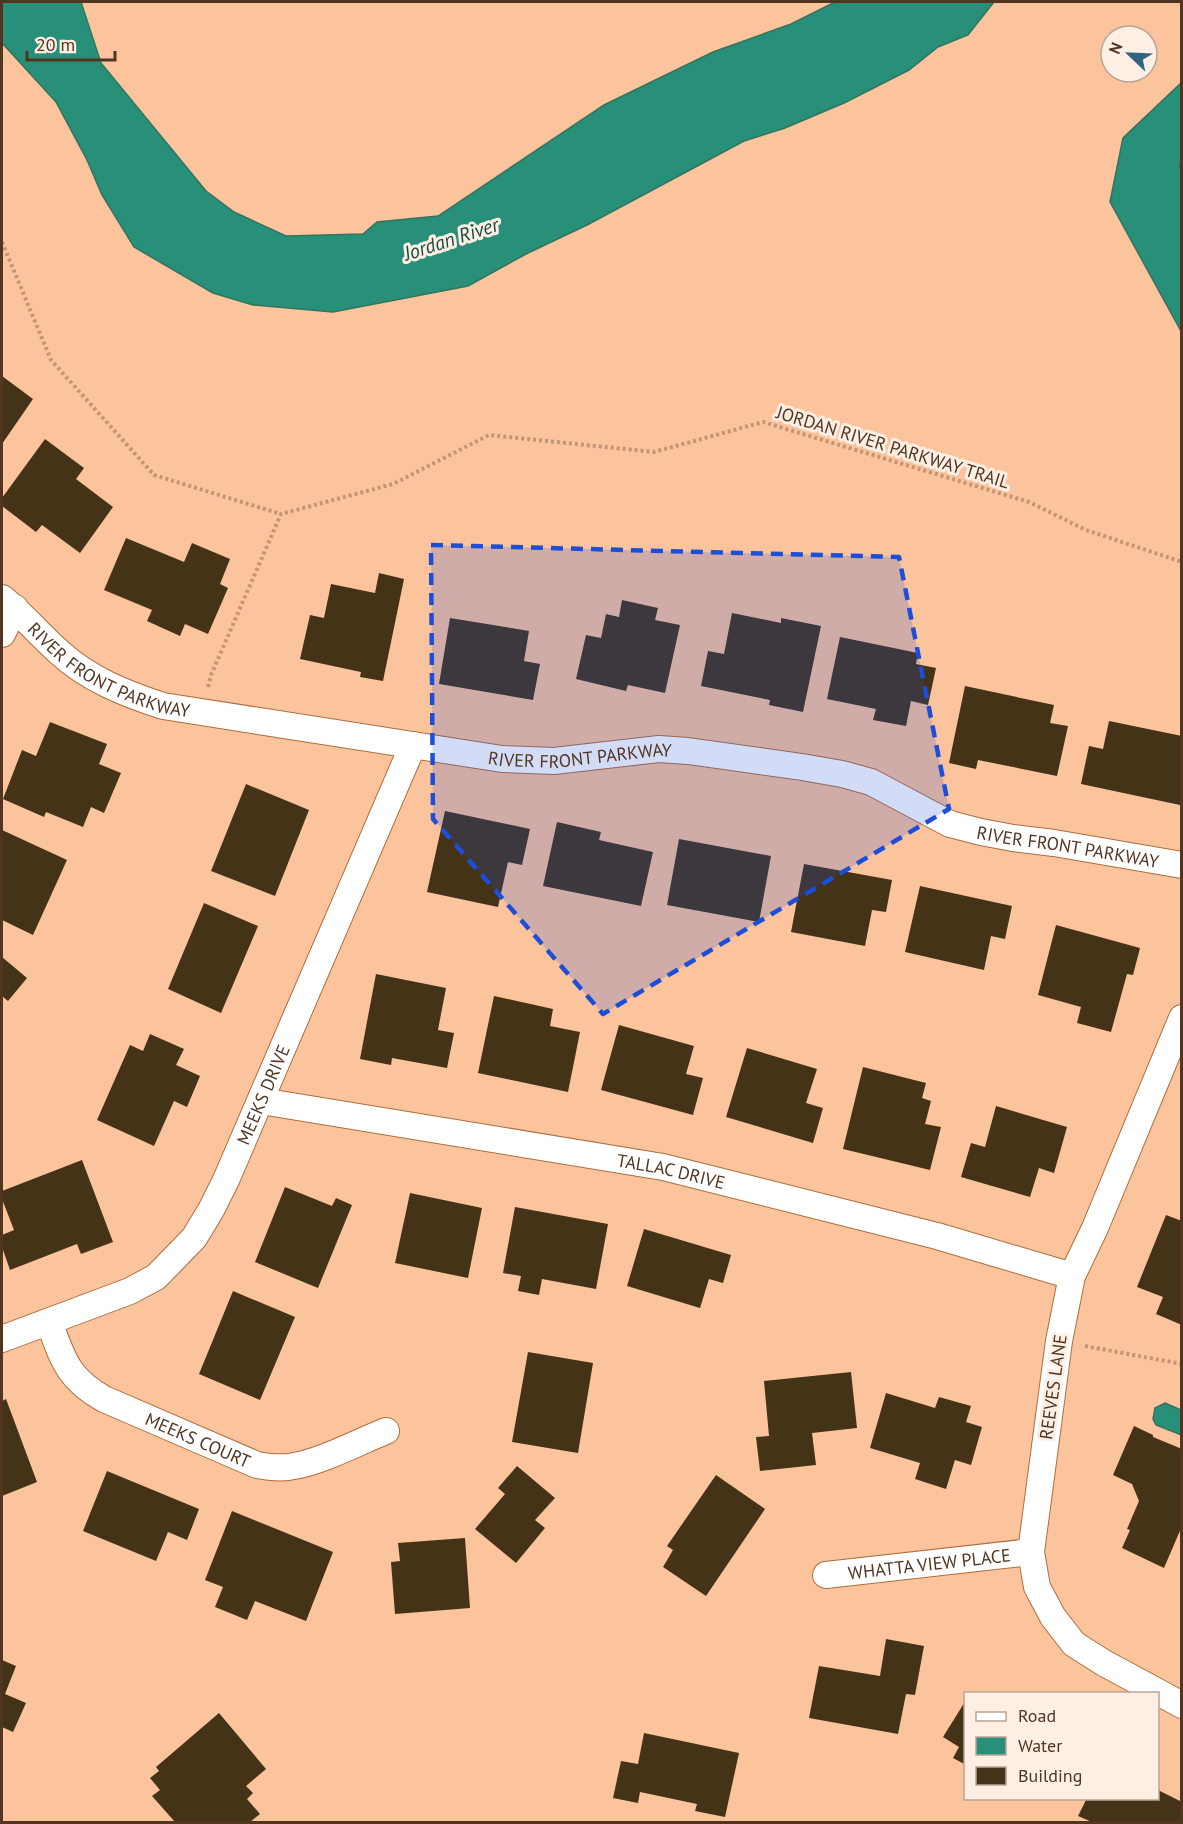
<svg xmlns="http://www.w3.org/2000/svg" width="1183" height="1824" font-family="'PT Sans',sans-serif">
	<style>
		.water { fill: #288f79; stroke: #34745f; stroke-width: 1.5 }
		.building { fill: #453317 }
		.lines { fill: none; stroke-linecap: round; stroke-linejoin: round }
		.minor-casing { stroke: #ad6d3d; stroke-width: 28 }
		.path { stroke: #c49574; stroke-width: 4; stroke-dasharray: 3 3; stroke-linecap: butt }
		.minor { stroke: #fff; stroke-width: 26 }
		.marked { fill: #1d4ed8; fill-opacity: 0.2; stroke: #1d4ed8; stroke-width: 4.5; stroke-dasharray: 12 8; stroke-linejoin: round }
		.labels { text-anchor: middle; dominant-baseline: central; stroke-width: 6; stroke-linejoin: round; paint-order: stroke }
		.street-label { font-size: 18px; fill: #513521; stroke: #feefe5 }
		.water-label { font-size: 20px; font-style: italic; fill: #144c40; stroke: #feefe5 }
	</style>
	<rect width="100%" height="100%" fill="#fcc49d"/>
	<path class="water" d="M2,2H81L101,63L206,191L234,212L286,236L363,234L377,222L438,216L604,105L713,52L791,24L835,2H994L968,35L938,47L909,70L844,103L785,128L744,141L587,225L528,253L468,286L333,312L253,305L213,293L134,247L102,195L87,160L56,102L2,43Z
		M1181,83L1182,160L1179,165L1182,175L1181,331L1110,202L1123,138Z
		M1165,1403L1181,1410V1435L1156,1425L1153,1419L1155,1408Z"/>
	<path class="building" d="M2,376L33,399L2,444Z
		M45,439L84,468L76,479L113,507L80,553L42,525L36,532L2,506V498Z
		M126,538L184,562L192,543L230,559L220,584L228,588L208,634L185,624L180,636L147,621L152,610L104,590Z
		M379,573L404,579L383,681L360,677L361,672L300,659L310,615L324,618L331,584L375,593Z
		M622,600L658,608L655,620L680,625L665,693L628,685L626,691L576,679L586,635L601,638L606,614L619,617Z
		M732,613L781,623V618L821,626L803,712L769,705L770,700L701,686L708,651L724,654Z
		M450,618L529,631L524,661L540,664L533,700L439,684Z
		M840,637L918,653L916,664L936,668L928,705L911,701L906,726L873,720L876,709L827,699Z
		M965,686L1054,705L1050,723L1068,726L1057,776L978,760L976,769L949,763Z
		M1109,721L1182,736L1180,805L1081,784L1089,746L1103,749Z
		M50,722L107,744L99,764L121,773L104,813L91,807L83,827L46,812L44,817L3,799L22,750L36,756Z
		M246,784L309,810L275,896L211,871Z
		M445,811L530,829L522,865L508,862L498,907L427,892Z
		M557,822L601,832L599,840L653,852L641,906L543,886Z
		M2,830L67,860L33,935L2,920Z
		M679,839L771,856L759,922L667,905Z
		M804,864L892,880L886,912L872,910L865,946L791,932Z
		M920,886L1012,906L1005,939L991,936L984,970L905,952Z
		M204,903L258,926L221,1013L168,989Z
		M1056,925L1140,948L1133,975L1127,974L1111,1032L1077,1023L1081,1007L1038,995Z
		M2,957L27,978L8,1001L2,996Z
		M376,974L446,988L438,1030L454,1033L447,1068L392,1058L391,1065L360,1059Z
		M494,996L553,1009L550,1026L580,1032L568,1092L478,1073Z
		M619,1025L694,1046L686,1074L703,1078L693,1115L601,1090Z
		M150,1034L184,1049L176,1065L200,1076L187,1107L174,1101L154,1146L97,1120L130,1045L143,1051Z
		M747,1048L817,1069L806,1103L823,1108L813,1143L726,1117Z
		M863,1067L926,1083L922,1098L931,1101L925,1124L941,1127L930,1170L843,1149Z
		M996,1106L1067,1127L1054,1173L1039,1168L1030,1197L961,1177L971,1143L985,1147Z
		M82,1160L113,1242L81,1254L77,1244L10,1270L2,1247V1235L14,1230L2,1199V1191Z
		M285,1187L332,1206L336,1198L352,1205L318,1288L255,1262Z
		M410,1193L482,1208L468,1278L395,1263Z
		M515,1207L608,1224L596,1289L542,1279L539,1295L518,1291L521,1276L503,1273Z
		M1166,1215L1182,1221V1325L1156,1314L1163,1297L1137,1287Z
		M644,1229L731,1255L723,1283L709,1279L700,1308L627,1286Z
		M233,1291L295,1317L260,1400L199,1374Z
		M528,1352L593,1363L578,1453L512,1442Z
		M851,1372L857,1428L812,1433L816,1465L760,1471L756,1437L769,1436L764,1381Z
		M886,1393L935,1408L939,1397L971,1406L966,1422L982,1427L971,1465L955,1460L946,1489L915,1479L920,1463L870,1448Z
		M6,1399L37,1482L2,1496V1401Z
		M1134,1426L1153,1435V1437L1182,1449V1526L1164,1568L1122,1548L1130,1530L1127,1529L1139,1501L1132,1484L1113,1475Z
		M517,1466L555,1498L535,1520L545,1528L516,1563L475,1529L505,1494L498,1488Z
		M107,1471L199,1509L187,1540L168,1532L156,1561L83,1531Z
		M716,1475L765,1509L706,1596L663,1567L673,1550L667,1546Z
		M232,1511L333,1552L306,1621L255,1601L247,1620L215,1607L223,1587L205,1580Z
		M465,1538L470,1608L395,1614L391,1562L400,1561L398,1543Z
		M886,1639L924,1646L915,1695L906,1694L898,1734L809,1718L819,1666L880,1676Z
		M2,1660L16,1666L5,1694L26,1703L13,1732L2,1727Z
		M966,1700V1765L953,1758L959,1747L943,1737Z
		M219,1713L266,1769L246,1786L253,1793L247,1799L260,1814L250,1822H175L152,1796L160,1790L150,1778L159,1771L156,1767Z
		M644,1733L739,1753L725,1817L695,1811L697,1804L640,1792L638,1803L613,1798L621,1761L638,1764Z
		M1158,1790L1182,1802V1817L1179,1822H1092L1078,1816L1087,1798H1158Z"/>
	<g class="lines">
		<g class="minor-casing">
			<g id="minor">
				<path id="s1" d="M2,598C22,614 40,635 59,652C88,679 126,694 163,706L502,759L554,761L659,749L688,751L802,767L842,774L871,782L950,824L981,832L1013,838L1054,843L1182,865"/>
				<path d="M2,634L15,608"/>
				<path d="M1182,1018L1095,1228L1072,1276L1059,1341L1031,1552L1037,1587L1053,1617L1074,1644L1104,1663L1182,1705"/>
				<path id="s2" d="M261,1101L663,1167L937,1236L1072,1276"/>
				<path id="s3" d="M49,1322C63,1359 67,1378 104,1399L257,1465C269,1467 282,1469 294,1466C323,1461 358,1442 386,1431"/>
				<path id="s4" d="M2,1339L130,1291L156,1277L194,1238L211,1210L226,1180L413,745"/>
				<path id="s5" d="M826,1575L1031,1552"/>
			</g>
		</g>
		<path class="path" d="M2,242L51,360L154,475L281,514
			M208,687L211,675L281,514L393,484L489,435L654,452L763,422L1029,502L1086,530L1182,562
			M1085,1346L1182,1364"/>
		<use href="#minor" class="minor"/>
	</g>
	<path class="marked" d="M431,545L899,557L949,809L603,1014L433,819Z"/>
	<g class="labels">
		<g class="street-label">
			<text transform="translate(893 447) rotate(17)">JORDAN RIVER PARKWAY TRAIL</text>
			<text stroke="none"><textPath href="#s1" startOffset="132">RIVER FRONT PARKWAY</textPath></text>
			<text stroke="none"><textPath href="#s1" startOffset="618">RIVER FRONT PARKWAY</textPath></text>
			<text stroke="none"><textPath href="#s1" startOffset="1122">RIVER FRONT PARKWAY</textPath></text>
			<text stroke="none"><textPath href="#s4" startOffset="380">MEEKS DRIVE</textPath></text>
			<text stroke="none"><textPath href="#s2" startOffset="416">TALLAC DRIVE</textPath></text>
			<text transform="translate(1053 1387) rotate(-82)">REEVES LANE</text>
			<text stroke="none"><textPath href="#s3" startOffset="200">MEEKS COURT</textPath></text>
			<text stroke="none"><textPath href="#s5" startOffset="104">WHATTA VIEW PLACE</textPath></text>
		</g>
		<g class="water-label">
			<text transform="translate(451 239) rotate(-18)">Jordan River</text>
		</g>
	</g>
	<rect width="1183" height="1824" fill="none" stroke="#513521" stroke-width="6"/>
	<rect x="964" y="1692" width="195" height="108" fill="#feefe5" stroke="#b9a597" stroke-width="1.5"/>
	<rect x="976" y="1712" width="30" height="9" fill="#ffffff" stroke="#b9a597" stroke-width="1.5"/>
	<text x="1018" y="1722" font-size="18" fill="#513521">Road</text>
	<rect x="976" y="1737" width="30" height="18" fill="#288f79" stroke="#b9a597" stroke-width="1.5"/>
	<text x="1018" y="1752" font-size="18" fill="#513521">Water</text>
	<rect x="976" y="1767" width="30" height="18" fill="#453317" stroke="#b9a597" stroke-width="1.5"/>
	<text x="1018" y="1782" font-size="18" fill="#513521">Building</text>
	<g transform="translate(1129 54) rotate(293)"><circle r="28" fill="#feefe5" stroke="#b9a597" stroke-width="1.5"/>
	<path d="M0-4.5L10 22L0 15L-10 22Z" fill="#306480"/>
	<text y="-9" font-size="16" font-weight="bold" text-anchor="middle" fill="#513521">N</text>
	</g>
	<path d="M27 51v9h88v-9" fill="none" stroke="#513521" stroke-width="3"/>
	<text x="36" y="51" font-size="18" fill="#513521" stroke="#feefe5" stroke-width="4.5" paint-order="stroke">20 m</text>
</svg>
